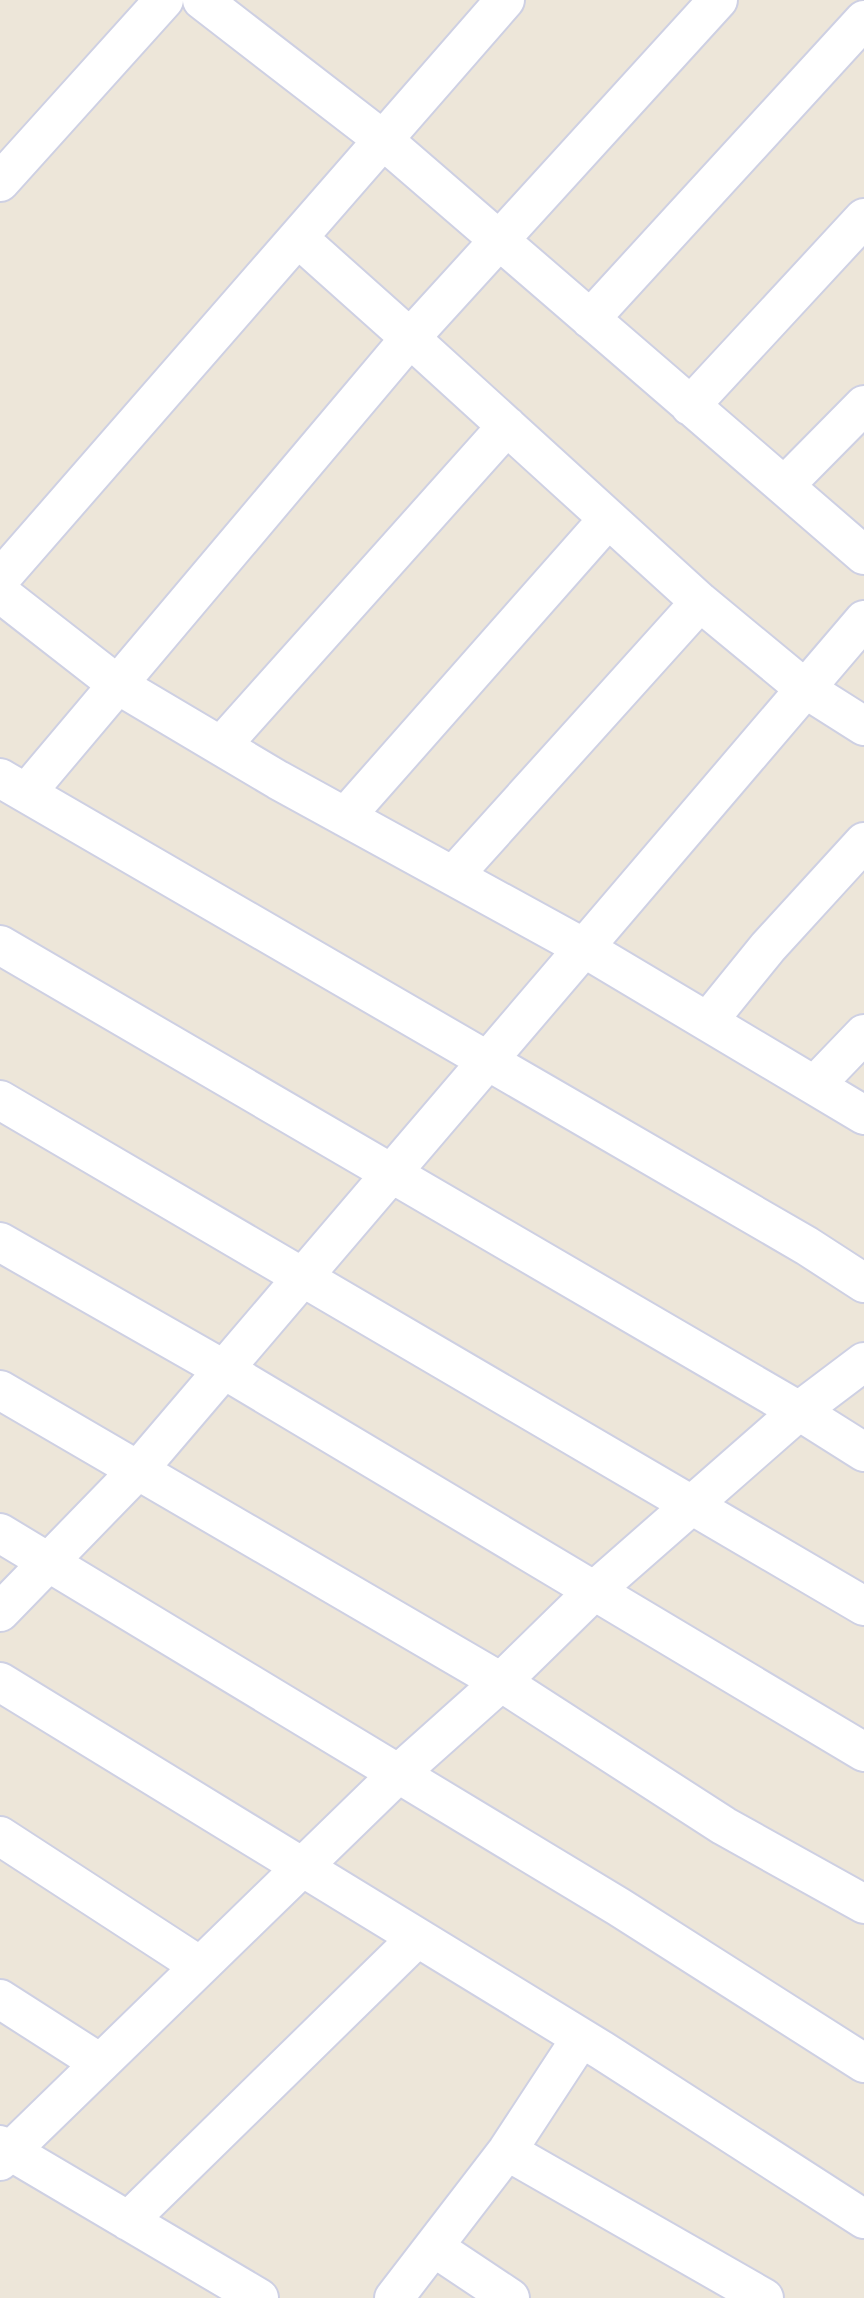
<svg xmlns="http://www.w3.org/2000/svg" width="864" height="2298" font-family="'Roboto Condensed',sans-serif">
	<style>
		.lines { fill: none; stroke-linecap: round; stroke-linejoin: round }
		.street-casing { stroke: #ced0e3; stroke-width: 42 }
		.street { stroke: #fff; stroke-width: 38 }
	</style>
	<rect width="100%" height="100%" fill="#ede6d9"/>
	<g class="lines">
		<g class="street-casing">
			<path id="street" d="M202,0L382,139L864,555
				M718,0L410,338L700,602L804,688L864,726
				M0,182L164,0
				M590,319L864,20
				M690,406L864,218
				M784,486L864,405
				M0,579L505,0
				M0,593L118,685L278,780L584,948L864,1115
				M221,746L507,426
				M0,778L807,1246L864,1283
				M27,792L410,338L298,238
				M345,817L608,519
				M453,876L700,602
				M0,945L799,1411L864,1452
				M708,1021L768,947L864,842
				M815,1085L864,1034
				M0,1100L864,1606
				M0,1242L223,1369L864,1752
				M0,1390L501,1682L724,1826L864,1904
				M0,1533L619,1907L864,2063
				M0,1612L138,1470L864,620
				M0,1682L603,2051L864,2219
				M0,1836L200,1966
				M0,1999L100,2063
				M0,2145L259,2298
				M507,2151L764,2298
				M0,2161L398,1774L501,1682L596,1589L799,1411L864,1362
				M128,2221L417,1938
				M435,2248L510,2298
				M394,2298L507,2151L581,2038"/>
		</g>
		<use href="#street" class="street"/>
	</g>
</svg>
